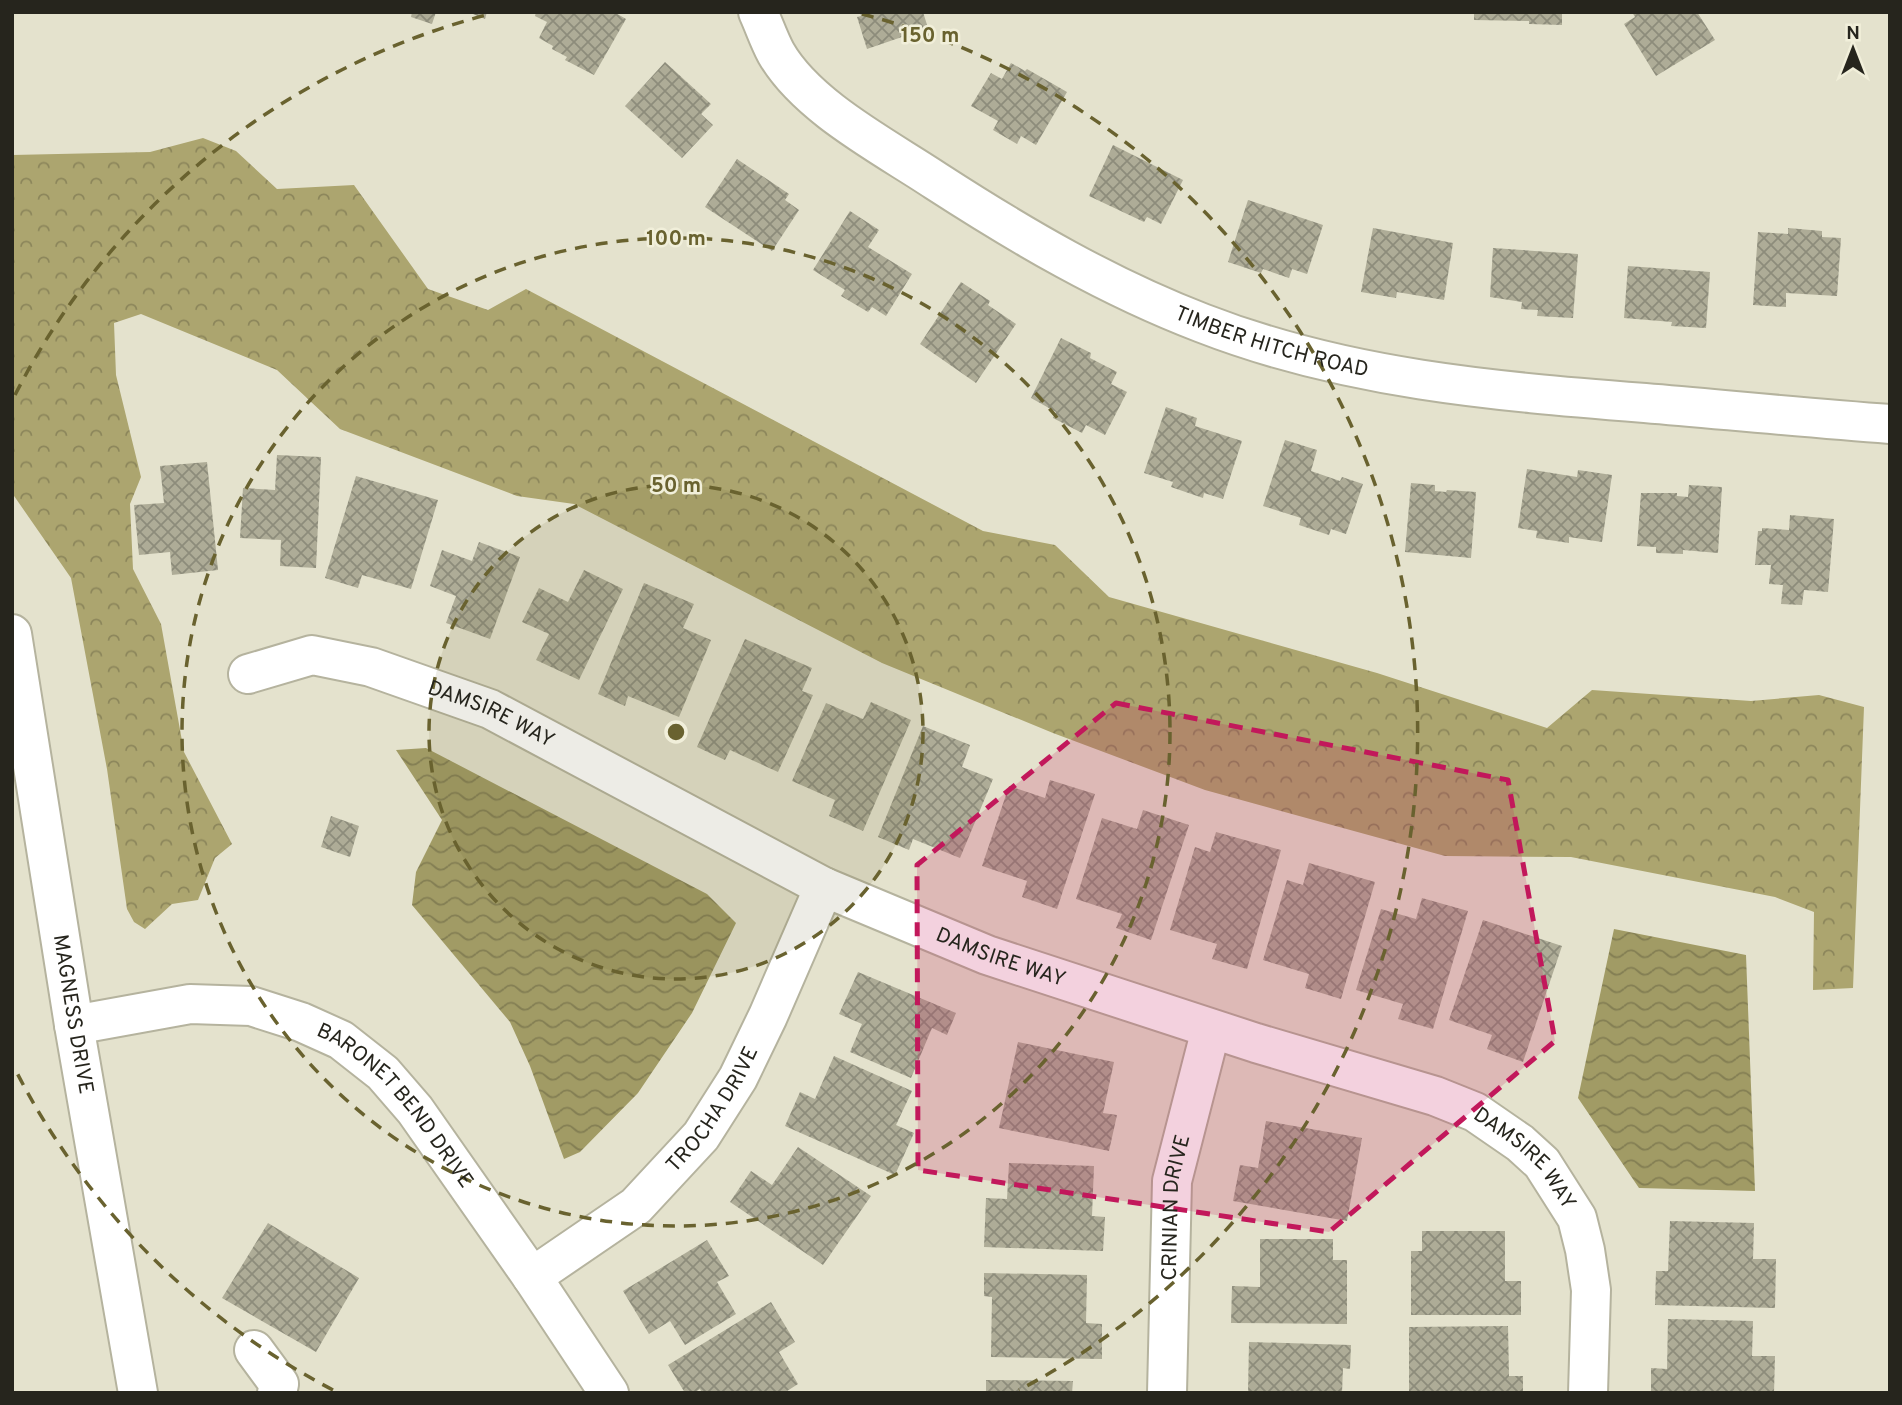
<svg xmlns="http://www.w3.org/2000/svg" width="1902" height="1405" font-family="Overpass,sans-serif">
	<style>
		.forest { fill: url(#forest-crowns) }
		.water { fill: url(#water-waves) }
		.building { fill: url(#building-cross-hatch) }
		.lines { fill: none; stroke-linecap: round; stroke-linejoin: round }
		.minor-casing { stroke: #b5b39e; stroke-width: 42 }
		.minor { stroke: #fff; stroke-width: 38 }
		.marked { fill: #c2185b; fill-opacity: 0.2; stroke: #c2185b; stroke-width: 5; stroke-dasharray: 14 9; stroke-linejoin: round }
		.ring { fill: none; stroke: #69622f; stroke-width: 3.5; stroke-dasharray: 12 9 }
		.labels { text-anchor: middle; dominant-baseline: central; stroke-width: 5; stroke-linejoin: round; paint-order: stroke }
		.street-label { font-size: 21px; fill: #26251d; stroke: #f1efda }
		.centre { fill: #69622f; stroke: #f1efda; stroke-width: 3.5 }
		.ring-label { font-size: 21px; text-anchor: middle; font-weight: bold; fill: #69622f; stroke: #f1efda; stroke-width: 5; stroke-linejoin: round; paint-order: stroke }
	</style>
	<defs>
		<pattern id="forest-crowns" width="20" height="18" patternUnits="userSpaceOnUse" patternTransform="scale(1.75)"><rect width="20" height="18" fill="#aca56f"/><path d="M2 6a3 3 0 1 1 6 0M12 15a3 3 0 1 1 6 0" fill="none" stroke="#8c865b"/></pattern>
		<pattern id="water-waves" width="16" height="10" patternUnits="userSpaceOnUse" patternTransform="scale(1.75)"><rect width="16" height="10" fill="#a19b65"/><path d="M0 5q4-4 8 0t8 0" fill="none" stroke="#837e53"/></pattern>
		<pattern id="building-cross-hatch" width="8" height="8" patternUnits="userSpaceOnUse" patternTransform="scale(1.75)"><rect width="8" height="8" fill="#aeac97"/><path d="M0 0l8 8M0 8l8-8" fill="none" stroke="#8d8c7b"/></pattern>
	</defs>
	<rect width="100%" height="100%" fill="#e4e2cd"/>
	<path class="forest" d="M203,138L236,151L277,189L354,185L428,289L488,310L526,289L983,531L1055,545L1109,597L1377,673L1547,728L1592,690L1751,701L1819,695L1864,707L1853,988L1813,990L1814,912L1775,897L1571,857L1445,856L1205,790L1053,733L882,663L574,504L517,496L340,429L277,370L141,314L114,323L116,375L141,477L130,504L133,569L161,624L184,752L232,844L215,858L198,900L172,904L145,929L134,922L127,909L107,769L71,578L12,493V155L150,152Z"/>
	<path class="water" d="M426,748L707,894L736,923L692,1013L638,1093L580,1152L564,1159L530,1066L510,1022L412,905L416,872L442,820L396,750Z
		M1614,929L1746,955L1755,1191L1639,1188L1578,1098Z"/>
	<path class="building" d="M412,12H436L432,24L411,17Z
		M468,12H487L485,19Z
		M536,12H614L626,19L594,75L565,60L567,57L552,49L553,46L539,38L547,22L535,16Z
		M860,12H923L928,28L867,49L857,17L861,16Z
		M1474,12H1562V25L1529,24V21L1474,20Z
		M1632,12H1697L1715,40L1656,76L1624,24L1635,17Z
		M665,62L711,104L701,114L713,125L682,158L625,106Z
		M1011,63L1025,71L1027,69L1067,92L1036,145L1021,136L1017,144L993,130L998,121L971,106L991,73L1002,79Z
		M1113,145L1183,180L1161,224L1147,217L1144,222L1089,196Z
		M737,159L789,194L785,200L799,210L772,251L705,207Z
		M1248,200L1323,225L1307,274L1292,269L1289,278L1263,269L1261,273L1228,262Z
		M850,211L879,230L868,247L912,274L886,316L872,307L868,312L841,296L845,290L813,270Z
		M1373,228L1453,243L1444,300L1397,292L1396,298L1361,292Z
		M1788,228L1822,231V237L1841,238L1837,296L1786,293V307L1753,305L1758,232L1788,234Z
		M1493,248L1578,254L1573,318L1537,316L1538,310L1521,309L1522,302L1490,297Z
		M1628,266L1710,272L1706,328L1671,326L1672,322L1624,318Z
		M961,282L990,301L988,305L1016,324L976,383L920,344Z
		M1061,338L1091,353L1090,358L1117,372L1111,384L1127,392L1105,435L1086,425L1082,433L1053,418L1056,412L1031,398Z
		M1166,407L1197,418L1195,426L1242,441L1223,499L1204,493L1203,498L1171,487L1173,482L1144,473Z
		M1285,440L1317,450L1311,471L1340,481L1342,477L1363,484L1346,534L1331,529L1329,535L1299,525L1301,518L1263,506Z
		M277,455L321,457L316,568L280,566L281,540L240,538L243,488L275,490Z
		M207,462L218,570L172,575L170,552L139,555L134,505L164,503L160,466Z
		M1527,469L1577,477L1578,470L1612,475L1602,542L1569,537V543L1536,538L1537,531L1518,528Z
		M356,476L438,500L411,589L362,575L358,588L325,578Z
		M1411,483L1435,485V491L1446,492L1447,490L1476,492L1471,558L1405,552Z
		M1689,485L1722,487L1718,553L1683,550V554L1656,553V547L1637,546L1641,493H1677V496L1688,497Z
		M1790,515L1834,519L1828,592L1804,590L1802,605L1781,604L1783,585L1769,584L1771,565H1755L1758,531H1762V528L1789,530Z
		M479,542L520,557L490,639L446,623L456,596L430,586L442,550L472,561Z
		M584,570L623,589L579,680L536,660L549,634L522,622L539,588L568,602Z
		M644,583L694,604L683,628L711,640L679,717L628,696L625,706L598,694Z
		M745,639L812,668L802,691L813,695L778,772L730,750L725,760L697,747Z
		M871,702L911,720L863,831L829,816L835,800L792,781L826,703L863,719Z
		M923,726L970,745L962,767L993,779L960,858L913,839L909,850L878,837Z
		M1050,780L1095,794L1057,909L1022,897L1027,881L982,866L1009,786L1045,798Z
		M1143,810L1189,825L1151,940L1116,928L1122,914L1076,899L1102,818L1137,829Z
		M331,816L359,826L350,857L321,847Z
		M1216,832L1281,850L1247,969L1212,959L1217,944L1170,930L1195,847L1210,852Z
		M1309,863L1375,882L1341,999L1305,988L1309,974L1263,960L1287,880L1303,885Z
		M1422,898L1468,911L1433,1029L1398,1019L1403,1004L1356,990L1381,909L1416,919Z
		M1483,920L1562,946L1523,1062L1487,1049L1492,1035L1449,1020Z
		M858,972L956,1013L947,1035L932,1028L911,1078L850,1052L862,1024L839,1014Z
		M1018,1042L1114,1062L1103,1113L1117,1115L1109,1151L999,1128Z
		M834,1056L912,1091L896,1125L914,1133L895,1175L785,1126L800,1092L815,1099Z
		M1266,1121L1362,1138L1347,1221L1233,1201L1240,1165L1258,1168Z
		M798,1147L871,1196L823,1265L730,1202L751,1171L772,1185Z
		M1009,1163L1094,1166L1092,1216L1105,1217L1103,1251L984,1247L986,1198L1007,1199Z
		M1670,1221L1754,1223L1753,1259H1776L1775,1308L1655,1305L1656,1271H1668Z
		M268,1223L359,1278L316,1352L222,1298Z
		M1422,1231H1505V1281H1521V1315H1411V1251H1422Z
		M1260,1239H1333V1260H1347V1324L1231,1323L1232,1286L1260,1287Z
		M707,1240L729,1276L717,1282L736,1314L685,1345L670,1321L649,1334L623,1291Z
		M984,1273L1087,1275L1086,1323L1102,1324V1359L991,1357L992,1297L984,1296Z
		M771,1302L795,1342L779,1352L798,1384L784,1393H702L700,1389L694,1393H685L668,1365Z
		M1668,1319L1753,1321L1752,1356H1775L1774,1393H1651V1368L1667,1369Z
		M1508,1326L1509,1376H1523V1393H1409V1327Z
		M1249,1342L1351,1345L1350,1369L1343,1368L1342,1393H1248Z
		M986,1380L1073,1381L1072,1393H986Z"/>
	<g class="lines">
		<g class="minor-casing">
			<g id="minor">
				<path id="s1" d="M758,12C764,25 769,40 776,53C807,107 885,147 936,181C1021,236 1108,287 1202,323C1346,379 1493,391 1645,403C1727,410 1808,418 1890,424"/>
				<path id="s2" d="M12,634L74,1025L138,1393"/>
				<path id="s3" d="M248,674L312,655L371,667L490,709L824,887L987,955L1256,1043L1435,1096L1475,1112L1520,1143L1542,1163L1577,1218L1585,1250L1591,1290L1588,1393"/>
				<path id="s4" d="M74,1025L190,1004L251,1006L301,1022L341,1040L383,1073L415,1110L532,1277L609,1393"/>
				<path id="s5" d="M532,1277L636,1206L701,1136L738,1078L768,1016L824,887"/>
				<path d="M254,1350L279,1384L277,1393"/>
				<path id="s6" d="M1167,1393L1172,1181L1211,1029"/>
			</g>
		</g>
		<use href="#minor" class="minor"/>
	</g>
	<path class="marked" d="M1116,703L1508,780L1555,1041L1329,1232L918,1170L917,865Z"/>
	<circle cx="676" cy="732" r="247" fill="#69622f" fill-opacity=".12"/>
	<g class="ring">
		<circle cx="676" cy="732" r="247"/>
		<circle cx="676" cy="732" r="494"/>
		<path d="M333 1390A742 742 0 0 1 15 1069M15 395A742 742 0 0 1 490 14M862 14A742 742 0 0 1 1019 1390"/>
	</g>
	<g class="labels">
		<g class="street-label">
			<text stroke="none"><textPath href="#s1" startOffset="626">TIMBER HITCH ROAD</textPath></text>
			<text stroke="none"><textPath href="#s3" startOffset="256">DAMSIRE WAY</textPath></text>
			<text stroke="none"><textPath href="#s3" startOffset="822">DAMSIRE WAY</textPath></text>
			<text stroke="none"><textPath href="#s2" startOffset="385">MAGNESS DRIVE</textPath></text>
			<text stroke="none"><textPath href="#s5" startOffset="250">TROCHA DRIVE</textPath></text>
			<text stroke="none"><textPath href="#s4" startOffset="360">BARONET BEND DRIVE</textPath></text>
			<text stroke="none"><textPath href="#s3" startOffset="1390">DAMSIRE WAY</textPath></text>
			<text stroke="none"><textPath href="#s6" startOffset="186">CRINIAN DRIVE</textPath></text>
		</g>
	</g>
	<circle cx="676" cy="732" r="10" class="centre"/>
	<g class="ring-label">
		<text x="930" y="42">150 m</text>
		<text x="676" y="245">100 m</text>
		<text x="676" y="492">50 m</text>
	</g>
	<rect width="1902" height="1405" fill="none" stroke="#26251d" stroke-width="28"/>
	<g transform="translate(1853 49)" stroke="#f1efda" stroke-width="5" paint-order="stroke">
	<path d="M0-5L12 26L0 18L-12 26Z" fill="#26251d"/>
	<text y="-10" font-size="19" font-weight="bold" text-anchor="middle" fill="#26251d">N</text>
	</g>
</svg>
